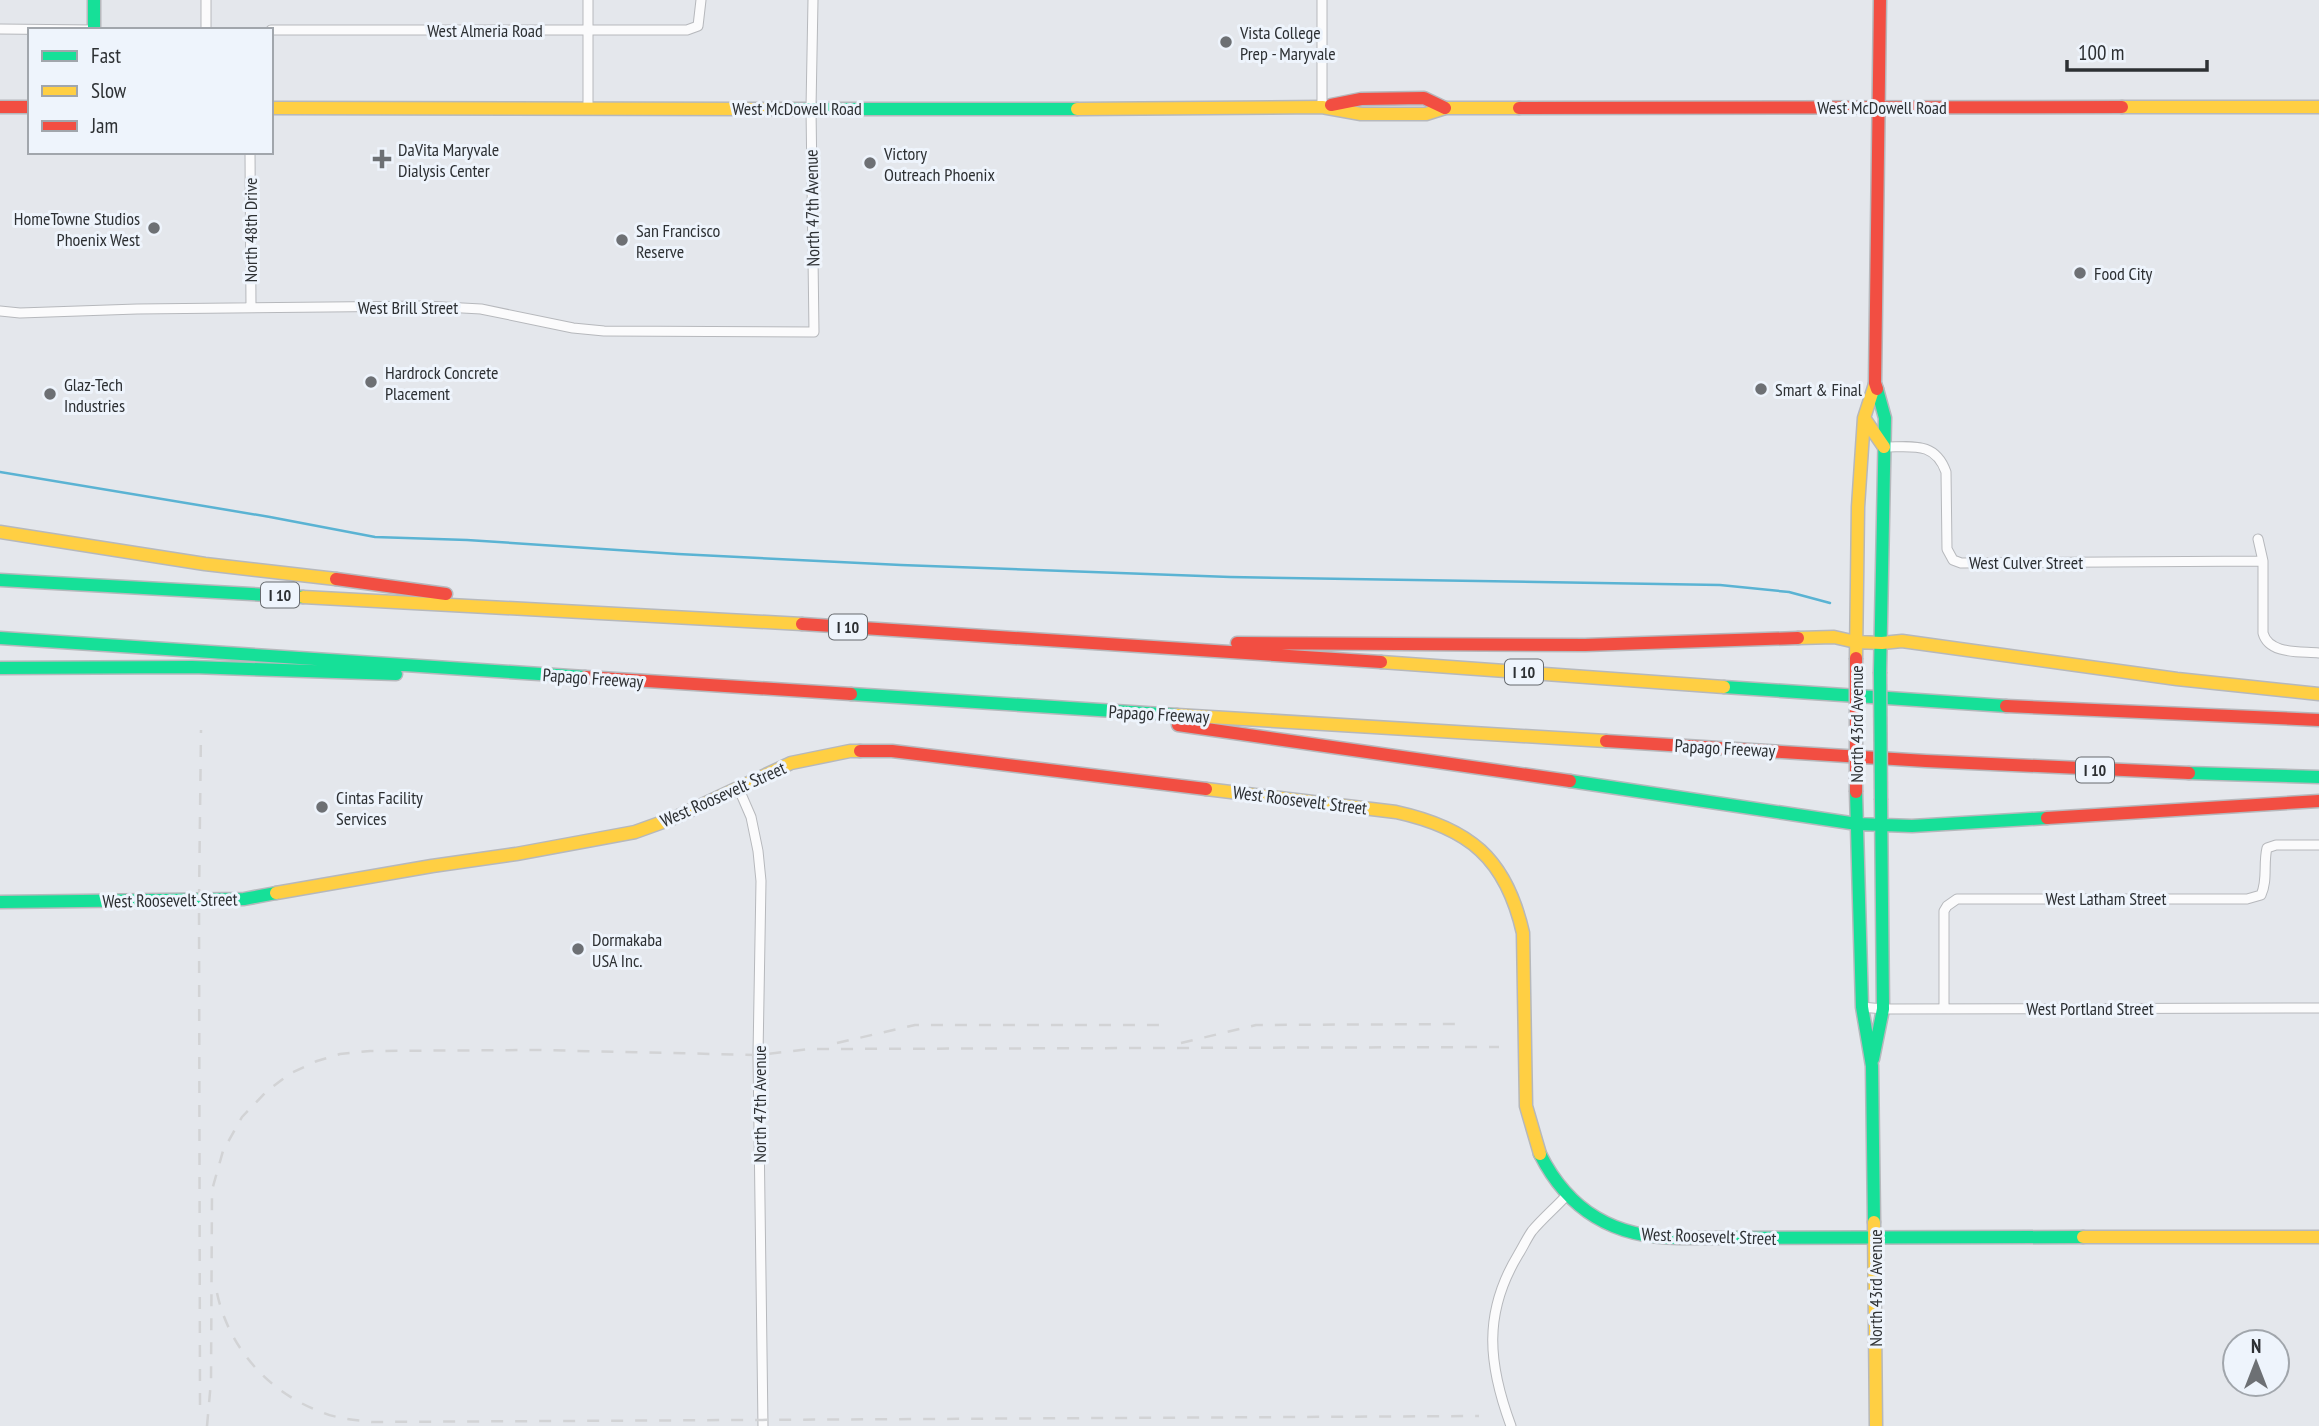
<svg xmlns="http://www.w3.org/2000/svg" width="2319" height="1426" font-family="'PT Sans Narrow',sans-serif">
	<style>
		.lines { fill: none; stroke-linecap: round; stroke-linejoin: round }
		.stream { stroke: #5ab3d3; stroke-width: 2.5 }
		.street-casing { stroke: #b6b8bc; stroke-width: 11 }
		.fast-casing { stroke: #b6b8bc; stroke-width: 15 }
		.slow-casing { stroke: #b6b8bc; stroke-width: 15 }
		.jam-casing { stroke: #b6b8bc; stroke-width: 15 }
		.street { stroke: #fbfbfc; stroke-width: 9 }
		.fast { stroke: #16e098; stroke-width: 12 }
		.slow { stroke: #ffcf43; stroke-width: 12 }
		.jam { stroke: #f24e42; stroke-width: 12 }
		.rail { stroke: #d2d3d5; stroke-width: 2.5; stroke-dasharray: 12 12; stroke-linecap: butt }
		.fast-bridge-casing { stroke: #b6b8bc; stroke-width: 15; stroke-linecap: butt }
		.jam-bridge-casing { stroke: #b6b8bc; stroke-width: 15; stroke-linecap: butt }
		.fast-bridge { stroke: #16e098; stroke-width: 12 }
		.jam-bridge { stroke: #f24e42; stroke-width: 12 }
		.poi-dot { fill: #6d7074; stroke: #eef4fc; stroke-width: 2.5 }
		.labels { text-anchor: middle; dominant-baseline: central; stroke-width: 6; stroke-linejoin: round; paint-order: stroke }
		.shield { fill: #eef4fc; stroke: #676b6f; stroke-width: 2 }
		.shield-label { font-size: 16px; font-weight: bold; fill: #2d3033 }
		.street-label { font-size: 18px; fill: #2d3033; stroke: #eef4fc }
		.poi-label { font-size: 18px; fill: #2d3033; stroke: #eef4fc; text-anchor: start }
	</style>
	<rect width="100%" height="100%" fill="#e4e7ec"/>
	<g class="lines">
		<path class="stream" d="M0,472L270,517L375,537L467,540L678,554L901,565L1230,577L1720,585L1789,592L1830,603"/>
		<g class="street-casing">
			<path id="street" d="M0,29L95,30
				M206,30V0
				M271,30H687L698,26L701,0
				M1322,107V0
				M588,108V0
				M250,152L251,308
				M0,311L20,313L137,309L426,306L481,309L573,328L604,331L814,332L811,108L813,0
				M1884,447C1912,447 1935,441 1946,472L1947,549L1953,560L1961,563L2263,561
				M2258,539L2263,561V633C2269,655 2301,651 2319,653
				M738,787L751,817L758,851L761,881L758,1055L763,1426
				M1862,1007L1883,1009L2319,1008
				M1944,1008V911L1947,906L1957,899H2247L2261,895C2268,880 2263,864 2267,848L2276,845H2319
				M1511,1426C1488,1364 1483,1313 1518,1255C1523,1247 1527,1238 1532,1231C1542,1219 1555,1208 1566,1196"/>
		</g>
		<g class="fast-casing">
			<path id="fast" d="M94,0V30
				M788,109H1077
				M1877,389L1885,418L1880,672
				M0,580L303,597
				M0,638L585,677
				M0,668L192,667L396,674
				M1724,687L2006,706
				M851,694L1177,715
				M2189,773L2319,777
				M1570,781L1857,824L1912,826L2047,818
				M1856,792L1862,1007L1872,1066L1874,1222
				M0,902L244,899L276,893
				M1873,1059L1883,1009L1881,800
				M1540,1154C1569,1212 1615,1238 1679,1238L2083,1237"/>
		</g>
		<g class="slow-casing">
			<path id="slow" d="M2122,107H2319
				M271,108L788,109
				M1077,109L1322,107L1361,114H1426L1445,108H1519
				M1864,418L1884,447
				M0,532L205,564L336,579
				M303,597L802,624
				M1798,638L1834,637L1856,642L1882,643L1902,641L2177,679L2319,694
				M1856,658L1858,507L1864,418L1875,384
				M1381,662L1724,687
				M1177,715L1606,741
				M1206,789L1396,812C1469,828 1506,858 1523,933L1526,1106L1540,1154
				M276,893L432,866L516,854L635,832L674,818L791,763L850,751H860
				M1874,1222L1876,1426
				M2083,1237H2319"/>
		</g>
		<g class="jam-casing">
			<path id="jam" d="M1331,105L1361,99L1424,98L1445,108
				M0,107H30
				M1519,108L2122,107
				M1877,389L1875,383L1880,0
				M336,579L446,594
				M802,624L1381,662
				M1237,643L1585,645L1798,638
				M585,677L851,694
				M2006,706L2319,720
				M1178,725L1570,781
				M1606,741L1926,761L2189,773
				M860,751H892L1206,789
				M2047,818L2319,801"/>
		</g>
		<use href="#street" class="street"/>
		<use href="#fast" class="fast"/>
		<use href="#slow" class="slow"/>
		<use href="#jam" class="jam"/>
		<path class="rail" d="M837,1043L915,1025H1165
			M1181,1043L1256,1025L1464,1024
			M217,1293C229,1349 270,1394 324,1413C339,1419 356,1420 372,1422L1479,1416
			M200,1405L199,900L201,730
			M207,1426L211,1381L212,1190L223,1151L242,1117L267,1091L291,1073L317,1061L340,1054L370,1051L538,1050L758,1055L810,1049L1499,1047"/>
		<g class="fast-bridge-casing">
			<path id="fast-bridge" d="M1880,672L1881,800"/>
		</g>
		<g class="jam-bridge-casing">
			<path id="jam-bridge" d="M1856,658V792"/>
		</g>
		<use href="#fast-bridge" class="fast-bridge"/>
		<use href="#jam-bridge" class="jam-bridge"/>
	</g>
	<g class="poi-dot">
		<circle cx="1226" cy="42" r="7"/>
		<path d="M378.5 148.5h7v7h7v7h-7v7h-7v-7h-7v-7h7z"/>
		<circle cx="870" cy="163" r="7"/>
		<circle cx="154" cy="228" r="7"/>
		<circle cx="622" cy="240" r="7"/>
		<circle cx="2080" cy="273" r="7"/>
		<circle cx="371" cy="382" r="7"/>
		<circle cx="1761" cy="389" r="7"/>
		<circle cx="50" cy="394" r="7"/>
		<circle cx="322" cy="807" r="7"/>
		<circle cx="578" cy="949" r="7"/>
	</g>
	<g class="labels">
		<g class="shield">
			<rect x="261" y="582.5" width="38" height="25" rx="5"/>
			<rect x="829" y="614.5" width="38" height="25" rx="5"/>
			<rect x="1505" y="659.5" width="38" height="25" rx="5"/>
			<rect x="2076" y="757.5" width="38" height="25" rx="5"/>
		</g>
		<g class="shield-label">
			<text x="280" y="595">I 10</text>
			<text x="848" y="627">I 10</text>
			<text x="1524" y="672">I 10</text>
			<text x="2095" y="770">I 10</text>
		</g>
		<g class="street-label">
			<text x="485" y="30">West Almeria Road</text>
			<text x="1882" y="107">West McDowell Road</text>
			<text x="797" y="108">West McDowell Road</text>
			<text transform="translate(812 208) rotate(-91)">North 47th Avenue</text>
			<text transform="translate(250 230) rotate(-90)">North 48th Drive</text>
			<text x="408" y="307">West Brill Street</text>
			<text x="2026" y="562">West Culver Street</text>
			<text transform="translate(593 678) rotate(4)">Papago Freeway</text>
			<text transform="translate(1159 714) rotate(3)">Papago Freeway</text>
			<text transform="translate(1856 724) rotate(-90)">North 43rd Avenue</text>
			<text transform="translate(1725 748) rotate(3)">Papago Freeway</text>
			<text transform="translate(723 794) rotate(-24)">West Roosevelt Street</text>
			<text transform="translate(1300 800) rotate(7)">West Roosevelt Street</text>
			<text x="2106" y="898">West Latham Street</text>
			<text transform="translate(170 900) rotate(-1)">West Roosevelt Street</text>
			<text x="2090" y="1008">West Portland Street</text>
			<text transform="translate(759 1104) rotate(-90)">North 47th Avenue</text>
			<text transform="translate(1709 1236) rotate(2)">West Roosevelt Street</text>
			<text transform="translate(1875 1288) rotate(-90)">North 43rd Avenue</text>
		</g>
		<g class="poi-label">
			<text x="1240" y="32">Vista College<tspan x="1240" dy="21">Prep - Maryvale</tspan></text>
			<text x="398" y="149">DaVita Maryvale<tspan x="398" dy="21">Dialysis Center</tspan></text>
			<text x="884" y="153">Victory<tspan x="884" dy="21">Outreach Phoenix</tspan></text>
			<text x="140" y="218" text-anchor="end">HomeTowne Studios<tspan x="140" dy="21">Phoenix West</tspan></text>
			<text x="636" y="230">San Francisco<tspan x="636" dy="21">Reserve</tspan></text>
			<text x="2094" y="273">Food City</text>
			<text x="385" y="372">Hardrock Concrete<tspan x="385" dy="21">Placement</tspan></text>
			<text x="64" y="384">Glaz-Tech<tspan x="64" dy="21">Industries</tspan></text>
			<text x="1775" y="389">Smart &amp; Final</text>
			<text x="336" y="797">Cintas Facility<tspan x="336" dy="21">Services</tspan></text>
			<text x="592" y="939">Dormakaba<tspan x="592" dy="21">USA Inc.</tspan></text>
		</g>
	</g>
	<rect x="28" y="28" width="245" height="126" fill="#eef4fc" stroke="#a1a6ac" stroke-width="2"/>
	<rect x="42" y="51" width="35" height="10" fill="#16e098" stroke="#a1a6ac" stroke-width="2"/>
	<text x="91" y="63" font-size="21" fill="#2d3033">Fast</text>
	<rect x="42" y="86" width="35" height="10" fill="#ffcf43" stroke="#a1a6ac" stroke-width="2"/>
	<text x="91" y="98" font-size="21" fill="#2d3033">Slow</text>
	<rect x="42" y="121" width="35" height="10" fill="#f24e42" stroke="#a1a6ac" stroke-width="2"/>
	<text x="91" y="133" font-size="21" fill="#2d3033">Jam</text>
	<g transform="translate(2256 1363)"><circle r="33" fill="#eef4fc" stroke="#a1a6ac" stroke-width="2"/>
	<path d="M0-5L12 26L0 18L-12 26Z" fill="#6d7074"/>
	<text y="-10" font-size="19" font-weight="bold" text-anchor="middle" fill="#2d3033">N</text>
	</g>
	<path d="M2067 60v10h140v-10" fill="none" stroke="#2d3033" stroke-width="3.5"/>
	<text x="2078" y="60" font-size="21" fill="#2d3033" stroke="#eef4fc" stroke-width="5" paint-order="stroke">100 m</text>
</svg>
